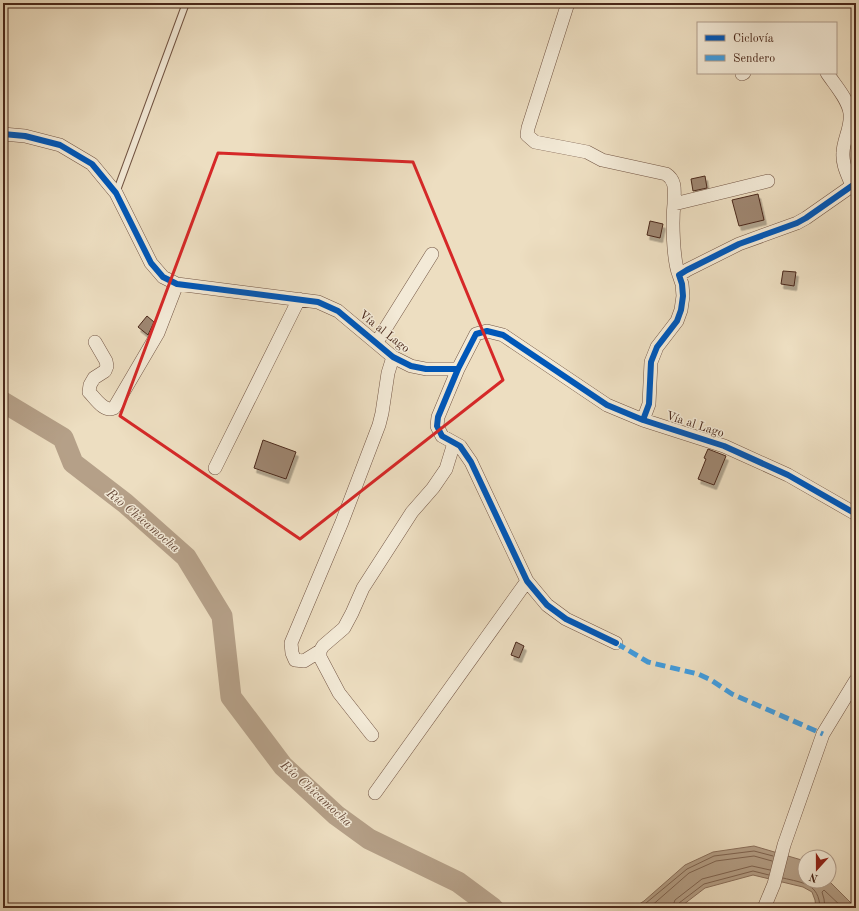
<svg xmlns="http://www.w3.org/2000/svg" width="859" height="911" font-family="'Old Standard TT',serif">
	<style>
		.water { fill: #b5a088; stroke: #8a705c }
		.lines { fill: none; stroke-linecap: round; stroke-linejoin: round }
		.shore { stroke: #7f6451; stroke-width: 1 }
		.river { stroke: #b5a088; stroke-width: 21 }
		.building { fill: #9e8671; stroke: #49271a; filter: url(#shadow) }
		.service-casing { stroke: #725544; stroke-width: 8 }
		.minor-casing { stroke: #725544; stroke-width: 14 }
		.service { stroke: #f3ead7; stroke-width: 6 }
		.minor { stroke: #f3ead7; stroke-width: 13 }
		.quiet { stroke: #409cdf; stroke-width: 5; stroke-dasharray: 10 5; stroke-linecap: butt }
		.cycleway-casing { stroke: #f3ead7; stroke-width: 8 }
		.cycleway { stroke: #0057b8; stroke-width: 6 }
		.marked { fill: none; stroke: #d62828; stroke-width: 3; stroke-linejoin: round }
		.labels { text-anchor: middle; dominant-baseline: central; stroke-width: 3; stroke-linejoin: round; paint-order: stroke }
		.street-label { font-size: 12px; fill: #49271a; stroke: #f3ead7 }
		.water-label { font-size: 13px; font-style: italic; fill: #694b3b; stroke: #f3ead7 }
	</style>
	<defs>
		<filter id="shadow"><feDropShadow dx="2.5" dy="4.5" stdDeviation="0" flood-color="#0004"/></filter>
	</defs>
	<rect width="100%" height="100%" fill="#eddec1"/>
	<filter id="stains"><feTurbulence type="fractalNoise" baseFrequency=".005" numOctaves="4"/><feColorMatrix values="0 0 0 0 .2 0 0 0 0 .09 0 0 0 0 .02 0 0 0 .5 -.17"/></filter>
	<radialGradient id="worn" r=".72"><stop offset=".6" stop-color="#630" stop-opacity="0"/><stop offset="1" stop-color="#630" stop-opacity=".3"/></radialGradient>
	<path class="water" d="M754,846L805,861V881H829L856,908H816L815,900L812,892L803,887L753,875L705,888L679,908H633L644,901L685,865L713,852Z"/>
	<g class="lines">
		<path class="shore" d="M783,878C803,883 819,883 820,908
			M640,908L687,869L714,856L754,851L773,856
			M649,908L689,873L716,861L754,856L772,861
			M672,908L675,900L702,879L752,866L770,870
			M677,908L679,903L704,884L753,871L769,875
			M825,908L824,899L822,892L824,890L843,908"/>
		<path class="river" d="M3,402L63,438L73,463L125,503L186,557L222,616L231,697L283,766L336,815L369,839L458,882L493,908"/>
	</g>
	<path class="building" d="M705,176L707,188L693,191L691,179Z
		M758,194L764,220L739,226L732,200Z
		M650,221L663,224L660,238L647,235Z
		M783,271L796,272L794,286L781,284Z
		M147,316L154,322L148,335L138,327Z
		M263,440L296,452L286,479L254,468Z
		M708,449L726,456L714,485L698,479L706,459L704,458Z
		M516,642L524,646L519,658L511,655Z"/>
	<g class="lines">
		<g class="service-casing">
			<path id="service" d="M116,193L186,3"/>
		</g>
		<g class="minor-casing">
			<path id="minor" d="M568,3L528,128L527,135L535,142L587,152L602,160L666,174C677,181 674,192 674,204
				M827,73C835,85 848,99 850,113C852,127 843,140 843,153C842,165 848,175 852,186
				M742,74L744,73
				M3,134L25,136L60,145L92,164L116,193L151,263L163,277L177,284L318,302L338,311L393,357L411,366L426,369H458L476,334L487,331L503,335L607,405L643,420L724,446L788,475L856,514
				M679,275C673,260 672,221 674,204L768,181
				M95,342L106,361L107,366L105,371L94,378L90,385L89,392C95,398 104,413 114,408L158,333L177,284
				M377,342L432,254
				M458,369L438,417L437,426L442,436L460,446L471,462L527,581L547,605L566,619L616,643
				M643,420L649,404L651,362L657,347L677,321L681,310L683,296L682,284L679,275L687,270L739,244L797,223L806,218L856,183
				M215,468L299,299
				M320,651L304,661L295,660L292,653L291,643L342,522L379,425L382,413L388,373L393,357
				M372,735L339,693L320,657V651L323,646L344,628L352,613L363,588L412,512L433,488L446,469L454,443
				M375,793L527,581
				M764,908L774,884L784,845L823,734L856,680"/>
		</g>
		<use href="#service" class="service"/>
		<use href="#minor" class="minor"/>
		<path class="quiet" d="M616,643L648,662L698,674L711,680L732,694L823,734"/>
		<g class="cycleway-casing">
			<path id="cycleway" d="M3,134L25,136L60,145L92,164L116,193L151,263L163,277L177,284L318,302L338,311L393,357L411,366L426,369H458L476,334L487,331L503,335L607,405L643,420L724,446L788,475L856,514
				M458,369L438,417L437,426L442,436L460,446L471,462L527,581L547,605L566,619L616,643
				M643,420L649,404L651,362L657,347L677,321L681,310L683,296L682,284L679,275L687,270L739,244L797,223L806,218L856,183"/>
		</g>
		<use href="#cycleway" class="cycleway"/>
	</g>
	<path class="marked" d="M218,153L413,162L503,380L300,539L120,416Z"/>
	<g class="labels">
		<g class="street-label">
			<text transform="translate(384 332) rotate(38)">Vía al Lago</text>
			<text transform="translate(695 425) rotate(18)">Vía al Lago</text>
		</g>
		<g class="water-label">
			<text transform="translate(143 521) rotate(40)">Río Chicamocha</text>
			<text transform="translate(316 794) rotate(42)">Río Chicamocha</text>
		</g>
	</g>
	<rect width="859" height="911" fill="none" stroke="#eddec1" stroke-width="16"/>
	<rect x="4" y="4" width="851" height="903" fill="none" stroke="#49271a" stroke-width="2"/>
	<rect x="8" y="8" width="843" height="895" fill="none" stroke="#49271a"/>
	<rect x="697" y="22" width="140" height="52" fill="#f3ead7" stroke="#af9c8b"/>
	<rect x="705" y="35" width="20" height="6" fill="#0057b8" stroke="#af9c8b"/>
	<text x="733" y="42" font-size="12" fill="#49271a">Ciclovía</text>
	<rect x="705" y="55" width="20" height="6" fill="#409cdf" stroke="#af9c8b"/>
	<text x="733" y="62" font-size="12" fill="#49271a">Sendero</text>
	<g transform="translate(817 869) rotate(201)"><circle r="19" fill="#f3ead7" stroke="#af9c8b"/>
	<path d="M0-3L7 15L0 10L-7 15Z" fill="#8f2418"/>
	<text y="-6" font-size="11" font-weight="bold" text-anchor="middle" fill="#49271a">N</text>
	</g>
	<rect width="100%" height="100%" filter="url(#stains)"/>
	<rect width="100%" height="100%" fill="url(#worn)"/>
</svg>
